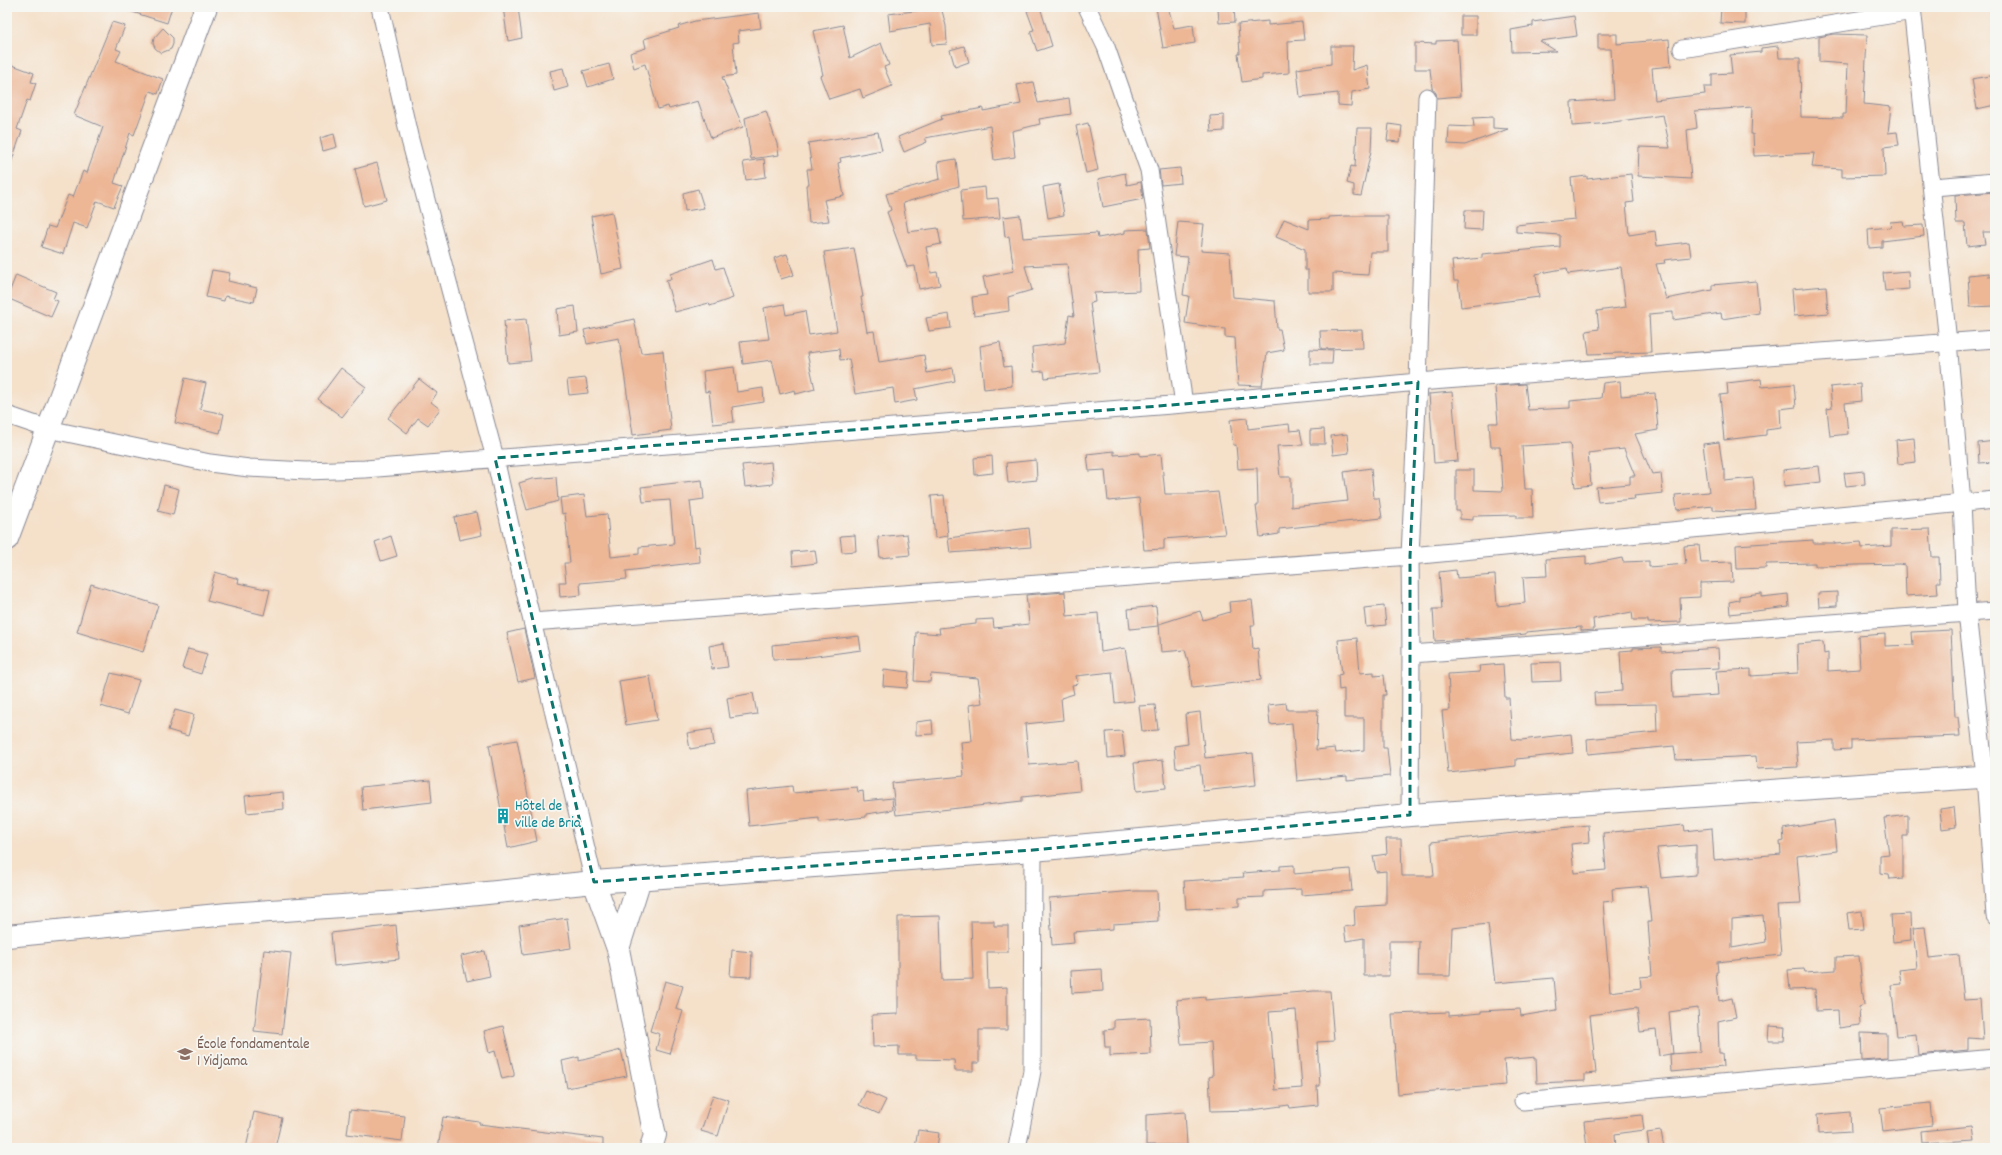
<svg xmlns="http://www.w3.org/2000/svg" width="2002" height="1155" font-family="Dekko,sans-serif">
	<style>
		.building { fill: #edb695; fill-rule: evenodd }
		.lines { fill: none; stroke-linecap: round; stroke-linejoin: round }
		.street-casing { stroke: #888894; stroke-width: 19 }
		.secondary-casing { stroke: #888894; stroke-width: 24 }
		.street { stroke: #fff; stroke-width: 17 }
		.secondary { stroke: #fff; stroke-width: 22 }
		.marked { fill: none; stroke: #0f766e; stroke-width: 3; stroke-dasharray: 8 5; stroke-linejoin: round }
		.labels { text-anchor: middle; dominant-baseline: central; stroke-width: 3.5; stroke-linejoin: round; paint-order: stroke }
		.culture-label { font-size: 15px; fill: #0d838f; stroke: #f6f6f2; text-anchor: start }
		.education-label { font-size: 15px; fill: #785e54; stroke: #f6f6f2; text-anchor: start }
	</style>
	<rect width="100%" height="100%" fill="#f6f6f2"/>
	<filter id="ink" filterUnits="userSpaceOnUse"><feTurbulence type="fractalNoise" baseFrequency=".025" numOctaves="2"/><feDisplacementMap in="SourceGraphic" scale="8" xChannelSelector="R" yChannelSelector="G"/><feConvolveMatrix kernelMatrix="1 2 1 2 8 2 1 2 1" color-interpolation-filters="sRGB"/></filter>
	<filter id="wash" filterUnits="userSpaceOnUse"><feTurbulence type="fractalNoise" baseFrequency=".012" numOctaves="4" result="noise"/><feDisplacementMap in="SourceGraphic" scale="16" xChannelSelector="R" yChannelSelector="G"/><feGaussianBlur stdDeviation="0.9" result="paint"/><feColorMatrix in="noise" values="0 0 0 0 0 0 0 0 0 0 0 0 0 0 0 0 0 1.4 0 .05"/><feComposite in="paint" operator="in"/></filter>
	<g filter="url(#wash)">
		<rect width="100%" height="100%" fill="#f5e0c9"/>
		<g id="blocks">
			<path class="building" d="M127,7H172L167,23L126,10Z
				M503,7H518L522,38L508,41Z
				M923,7H941L946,26L947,44L932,45L930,24L890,31L888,14L923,10Z
				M1037,7H1040L1052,46L1037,51L1030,31L1034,30L1027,11Z
				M1156,7H1168L1174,28L1193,25L1195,43L1163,48Z
				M1234,7L1235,22L1219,23L1218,8Z
				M1721,7H1745V24L1720,23Z
				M759,13L761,28L738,31L739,42L733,43L736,75L722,77L743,127L711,138L698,101L669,109L668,106L658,109L645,64L634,68L630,53L646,48L644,39L679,28L678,26L695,21Z
				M1461,16H1476V35H1461Z
				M1574,16L1577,36L1540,41L1556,51L1512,52L1511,30L1533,26V22Z
				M1268,21V25L1302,22L1304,40L1288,41L1289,73L1262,75V79L1242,82L1238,54H1240L1238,24Z
				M112,22L125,26L116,49L121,51L116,61L163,79L158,94L150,91L134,135L130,133L114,183L123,186L114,207L97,201L87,228L73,223L63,254L41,247L48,226L55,228L68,195L73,197L83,171L87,173L103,127L74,115Z
				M843,25L850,58L881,43L889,65L884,67L892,86L863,98L860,89L829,99L820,76L823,75L813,31Z
				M163,28L173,38V44L171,49L161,53L155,48L153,43L154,38Z
				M1598,34H1617V44L1669,39L1671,66L1652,68L1655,100L1705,94L1704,87H1712V74L1732,73L1730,55L1761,52V48L1778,46L1779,58H1800L1801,117L1843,118V114H1846L1848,64L1819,62V37L1833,34L1867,35L1864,104L1891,107L1888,133L1897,132L1899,145L1884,147L1885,176L1842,177V169L1812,167L1814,153L1754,156L1753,134H1751L1752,107L1695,111L1697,128L1687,130L1691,179L1638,176L1639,147L1670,148L1663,115L1599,124L1572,126L1571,102L1614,99L1611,49H1598Z
				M1457,40L1460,96L1437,98L1436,93L1432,88L1430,69H1415V43L1436,44V41Z
				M964,46L969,62L955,67L950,50Z
				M1331,46H1353L1352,70L1367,65L1370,89L1352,92L1351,106L1338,105V93L1300,97L1297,69L1331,64Z
				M7,63L34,73L31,82L36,83L30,101L27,100L17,129L22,131L9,169L7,168Z
				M609,64L613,79L588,87L583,71Z
				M563,68L568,87L554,91L550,71Z
				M1995,75V105L1977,109L1972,79Z
				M1033,82L1038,103L1069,98L1071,114L1039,119L1040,124L1012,131L1015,157L994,160L990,126L925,138L927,142L904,152L898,137L942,119L941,116L983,108V111L1021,104L1017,85Z
				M766,111L777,144L779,155L751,159L745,118Z
				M1224,115V131L1211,132L1210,116Z
				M1493,117V128L1508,129L1465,145L1448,144L1449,126L1474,127L1473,118Z
				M1088,123L1098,170L1086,173L1076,126Z
				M1389,124L1402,126L1400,142L1387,141Z
				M1357,128H1372L1371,151L1361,196L1354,195V185L1347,183L1351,166L1355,167Z
				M878,132L882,150L840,158L841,162L838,163L844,196L824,200L829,221L809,223L806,185L809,184L807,169H812L808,143Z
				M334,134L337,147L323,151L320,138Z
				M764,159L766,177L746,180L743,162Z
				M956,159L959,186L903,203L908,232L938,228L941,244L926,247L931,273L937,272L940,285L919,289L915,266L907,267L887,212L891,210L886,194L940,179L938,162Z
				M377,163L387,200L364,206L355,169Z
				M1180,168L1181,183L1161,185L1159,170Z
				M1125,173L1127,185L1141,182L1143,199L1103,207L1098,179Z
				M1631,174L1634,202L1626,203L1629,235L1655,231L1657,246L1689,242L1691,257L1664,260L1665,263L1656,264L1666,299L1712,290V285L1756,281L1759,313L1722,319L1721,313L1673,320V312L1649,314L1651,352L1589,354L1586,331L1599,329L1597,311L1626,307L1621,267L1568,274L1567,268L1536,274L1539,297L1461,307L1458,281H1454L1452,261L1482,258V254L1560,247V235L1516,232V225L1575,219L1571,178L1587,176V179Z
				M1059,184L1064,215L1048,218L1043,187Z
				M985,187L986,199L998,198L1000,218L963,221L961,190Z
				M698,189L704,208L685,211L683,193Z
				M1995,192V232H1983L1985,244L1967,246L1965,223H1956L1955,195Z
				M1465,210H1483L1482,230L1464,229Z
				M612,212L623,269L601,274L591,216Z
				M1020,215L1023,238L1097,233L1098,238L1125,233V230L1148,229L1150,248L1138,249L1139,291L1094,293L1095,302L1090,303L1099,372L1045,378L1044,371L1034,372L1032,347L1065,343L1069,315L1074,316L1067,264L1025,266L1032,290L1008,297L1009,311L974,316L972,297L987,295L983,277L1014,271L1009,236L1005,237L1003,217Z
				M1346,216H1388V252H1370L1368,275L1333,273V292H1308V270H1305V249L1276,237L1284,219L1309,229V220L1329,219V217Z
				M1903,221L1904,226L1923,225L1924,236L1882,241V247L1869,248L1868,229L1891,227L1890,222Z
				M1178,222L1204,224L1201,251L1230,253L1233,297L1275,301L1277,329H1280L1284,350L1267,353L1262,386L1238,385L1235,338L1225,337V329L1185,323L1189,296L1183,295L1188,257L1174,256Z
				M854,248L863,297H861L867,332L874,331L879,362L924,355L927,373L953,368L955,381L915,389L917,400L895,404L893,388L855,394L849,359L840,360L839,349L807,353L815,389L796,394L795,390L780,394L772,360L743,364L740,342L769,339L764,308L784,304L786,315L805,311L809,335L837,331L824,252Z
				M787,254L794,275L781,279L774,258Z
				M713,259L716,269L723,267L733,298L710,306L709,303L675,312L666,280L671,279L670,274Z
				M212,270L230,273L228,281L257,288L254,302L225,296L224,301L206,297Z
				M1908,271L1909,289L1885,291L1883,273Z
				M1989,273V277L1995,276V306L1970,307L1968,275Z
				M16,275L56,292L53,299L58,301L51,317L7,298Z
				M1826,286L1828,313L1794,316L1792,289Z
				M575,306L578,332L559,335L557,309Z
				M949,314L951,328L929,331L926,318Z
				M526,319L531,361L508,363L504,321Z
				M634,319L641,353L663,351L671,430L633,435L619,338L587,344L584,330Z
				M1362,330L1363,348L1321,349L1320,331Z
				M1000,342L1004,367L1011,366L1012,386L984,389L980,346Z
				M1310,349L1333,350L1332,364H1310Z
				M734,367L737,392L763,388L764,402L732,407L734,422L713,424L709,391L705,392L703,371Z
				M341,368L366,387L342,417L318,399Z
				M185,378L206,383L200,409L224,414L220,433L175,423Z
				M586,378L588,393L569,395L567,380Z
				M419,379L437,393L431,402L440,409L428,425L418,418L407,433L388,418Z
				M1761,379L1762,387L1794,384L1796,407L1780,409L1781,428L1766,430V435L1724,440L1720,395L1728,394L1727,383Z
				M1620,381L1621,396L1655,393L1658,430L1635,434L1652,474L1661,473L1663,493L1634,496L1635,499L1598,502L1596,487L1630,484V476H1635L1624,449L1588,453L1591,485L1575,487L1570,443L1522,446L1525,489H1532L1533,518H1516V515L1473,516V520L1460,519V511H1456V470H1474V490L1503,491L1500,447H1491L1489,423H1498L1495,386L1525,384L1528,410L1570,408V401L1601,398L1603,383Z
				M1860,384L1861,401L1845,403L1848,434L1830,436L1827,409L1832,408L1830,387Z
				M1452,392L1458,461L1434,463L1429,394Z
				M1247,418L1248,429L1289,424L1290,431L1300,430L1303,445L1277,446L1280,477H1291V507L1348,501L1344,472L1371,468L1374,498H1379L1382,518L1279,529V534L1260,537L1256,506H1258L1257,468L1238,469L1236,445H1233L1230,420Z
				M1324,429L1325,444H1310V430Z
				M1347,434L1349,453L1333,455L1331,436Z
				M1914,438L1916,462L1898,464L1896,440Z
				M1995,441V462L1979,463L1978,443Z
				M1719,442L1723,470H1725V481L1753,478L1756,510L1737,511L1713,510V506L1677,510L1675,495L1709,492L1703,444Z
				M1114,451V455L1140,453V456L1161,454L1165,494H1195L1218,492L1225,534L1164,539V549L1144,550L1139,498L1108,501L1105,470L1089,471L1087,454Z
				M992,456L993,473L975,475L974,458Z
				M1036,460L1037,480L1008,483L1006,463Z
				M771,462L773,484L745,487L742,465Z
				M1819,466L1821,482L1784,486L1783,470Z
				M1864,471L1865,484L1846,486L1844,473Z
				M556,477L558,501L527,510L519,483L532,479Z
				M702,480L704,499L690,501L695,547L699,546L700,562L626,571L627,579L580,583L581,595L560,597L559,582H566L564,563H570L565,513L562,514L560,498L584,495L587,516L607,514L611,557L639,554V547L674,544L670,500L643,502L641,487Z
				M164,485L179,489L173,515L158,511Z
				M944,495L948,536L935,538L931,496Z
				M477,512L482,535L459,540L454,517Z
				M1029,528L1031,547L950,553L948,538Z
				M1930,529L1932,557H1939L1940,582H1937L1938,594L1906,596L1905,565L1899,564L1815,566V563L1766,564V568L1737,569L1736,545L1813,540V543H1835V544L1861,542L1862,548L1891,546V530Z
				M907,534L910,555L880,558L878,537Z
				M855,535L856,551L842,552L840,536Z
				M391,536L397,556L381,561L375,542Z
				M1699,545L1701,563L1732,562L1733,582L1700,583V597L1680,598L1681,622L1648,623V620H1633L1632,612L1593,619L1594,630L1581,631V627L1526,632V634L1489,638L1435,641L1433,609H1442L1439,572L1456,570L1457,578L1495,575L1497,606L1525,603L1523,577L1547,576L1546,559L1586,556V565L1622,558L1623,562L1649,561V567L1686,564L1684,546Z
				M815,550L817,563L793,566L792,552Z
				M215,572L239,579L238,583L270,590L264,615L207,601Z
				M91,584L158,605L143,652L77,632Z
				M1065,592L1067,616L1098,613L1101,652L1125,648L1134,701L1115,703L1112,672L1076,676L1078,684L1072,685L1074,694L1061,698L1063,720L1025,724L1029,765L1077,761L1080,791L1022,797V801L896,815L892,783L964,776L961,742L972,741L969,705L982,703L978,678L931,674L930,682L914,681L916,632L940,634L939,628L976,624V620L993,619L994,628L1029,624L1026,595Z
				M1837,592V606L1819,607L1818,593Z
				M1762,593V597L1788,594L1789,607L1730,614L1729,602L1739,600V596Z
				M1252,600L1255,625H1251L1253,649L1258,648L1261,680L1192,688L1190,668L1185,650L1161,652L1159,624L1200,611L1203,620L1230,612L1229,602Z
				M1156,606L1158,626L1130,629L1128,609Z
				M1384,606L1386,625L1366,627L1364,608Z
				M524,629L535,678L518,682L507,633Z
				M1951,630L1955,717H1958L1960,736L1851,740V749L1834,750V740L1796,742L1798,767L1757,769L1756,756L1676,760L1674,746L1588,754L1587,739L1657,732L1656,704L1595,705L1594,693L1622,691L1620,651L1633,650V648L1661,647V652L1718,648L1719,668L1672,670L1673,698L1718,695L1716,671L1751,669V676L1798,673L1797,644L1823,642L1824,654L1828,653V671L1860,669L1858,636L1885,634V646L1913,645L1912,632Z
				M859,636L861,650L802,658L773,659L772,645Z
				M1357,638L1360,673L1374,672V676L1384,675L1386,695H1383V748H1387L1390,776L1347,780V776L1297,781L1292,723L1270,725L1268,705L1286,703L1287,710H1318L1316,750L1335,748L1336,753L1364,750V718H1344V689L1339,690L1338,675L1342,674L1338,640Z
				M724,643L728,667L712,669L709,646Z
				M188,649L207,654L201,674L182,668Z
				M1560,662L1561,681L1532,682L1531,663Z
				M1503,664L1505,698H1509L1512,739L1521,740L1571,734L1573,753L1516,759V766L1448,773L1442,711L1450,710L1448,674L1480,672L1479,666Z
				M884,669L909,672L907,688L883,686Z
				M111,673L139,680L128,714L101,706Z
				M650,676L657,720L626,725L619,681Z
				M753,693L757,714L730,718L727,698Z
				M1155,705L1158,730L1142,731L1139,706Z
				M175,710L194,715L188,736L168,730Z
				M1200,712L1205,758L1253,753L1256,785L1203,791L1200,765L1176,768L1174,746L1188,744L1185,714Z
				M932,720L933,734L916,735V722Z
				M712,729L714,745L690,749L687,733Z
				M1122,731L1125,756L1108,758L1106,732Z
				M517,740L537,841L508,848L489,745Z
				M1163,760L1166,788L1137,791L1134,763Z
				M430,780L432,802L363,810L361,787Z
				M792,786L793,793L857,787L858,792L863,791L864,801L892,798L893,810L866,814V817L819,822V818L749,826L746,791Z
				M283,792L284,809L247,813L245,796Z
				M1954,807L1956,827L1942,829L1940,809Z
				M1908,815V836H1903V878L1890,879L1889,874L1880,873V855L1889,854L1884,818Z
				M1834,820L1837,851L1797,856L1801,904L1777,905L1781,955L1717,962L1718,972H1716L1719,1001L1732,998L1736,1017L1718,1021L1719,1053H1722L1723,1067L1671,1072L1670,1054L1659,1056L1656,1030L1640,1032L1637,1008L1590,1015L1596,1073L1585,1074V1081L1537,1083L1536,1057L1504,1060L1506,1085L1398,1094L1392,1014L1449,1012V1016L1481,1013V1011L1520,1009L1521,1016L1557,1010L1554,978L1495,983L1488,924L1452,928L1450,976H1418L1419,941H1389V976H1364V938L1346,941L1344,927L1355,925L1354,907L1386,905V871L1376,872L1373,856L1387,854L1386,839H1401L1402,876H1434L1431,842L1588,825L1589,842L1571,844L1574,873L1606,870L1603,833L1684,825L1685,831L1712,828L1714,860L1781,854L1780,842L1784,841L1783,829ZM1696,845V875L1661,878L1657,848ZM1647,886L1651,922H1648L1652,976L1640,977L1641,988L1610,992L1603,902L1613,901L1612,889ZM1763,916L1766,942L1732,948V919ZM1698,1008L1700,1052L1670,1054H1673L1669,1012Z
				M1294,865V874L1350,869L1352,891L1301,895V889L1264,891V897L1239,898V906L1186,909L1184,881L1244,877L1243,873L1280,870V866Z
				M1135,891H1157L1158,921L1113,924V929L1073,932L1074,943L1052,945L1049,898Z
				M1862,911L1864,929L1849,930L1847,913Z
				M1910,914L1911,940L1893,942L1891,915Z
				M940,916L942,980L973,979L971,921H994V926H1008V952H987L988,988L1007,987V1030H979V1063H973V1071H955L954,1060L916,1059V1055H899V1046L873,1047L872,1015L898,1014V917Z
				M567,918L571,948L523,955L519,925Z
				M396,925L399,959L334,966L331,933Z
				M1925,927L1929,958L1959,955L1964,1000L1980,999L1983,1039L1968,1038V1050L1918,1055L1916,1034L1897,1036L1891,985L1901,984L1899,970L1917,968L1913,928Z
				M264,950L291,953L282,1034L254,1031Z
				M732,950L752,952L751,977L730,976Z
				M485,951L490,976L467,981L461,956Z
				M1859,956L1864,1005L1859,1007L1860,1025L1839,1028L1838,1010L1816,1011L1815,989L1790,990L1788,970L1804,969L1805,972L1836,970V957Z
				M1102,969L1103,991L1072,993L1071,971Z
				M665,981L683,986L676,1009L683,1011L670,1054L656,1050L660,1034L650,1031Z
				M1314,991H1330L1334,1041L1317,1042L1320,1086H1317L1318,1105L1290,1108L1289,1105L1252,1110L1211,1111L1209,1077L1213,1076L1211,1042L1181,1044L1177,1000L1205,997V1000ZM1296,1010L1302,1088L1275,1090L1269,1012Z
				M1150,1018L1151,1054L1110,1056V1047H1105L1104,1030L1114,1029V1020Z
				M503,1026L514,1073V1076L502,1079L495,1051L489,1053L484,1031Z
				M1769,1026L1785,1027L1784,1041H1768Z
				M1861,1033L1887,1034V1058L1862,1060Z
				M621,1050L627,1076L567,1088L562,1061L579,1057V1061Z
				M866,1091L886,1100L879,1114L859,1105Z
				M713,1095L729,1100L718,1136L701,1131Z
				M1930,1103L1932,1125L1883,1131L1880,1108Z
				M350,1110L405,1116L402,1141L347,1134Z
				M254,1112L282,1118L275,1148H246Z
				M1185,1112L1187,1145H1146V1115Z
				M1850,1112L1851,1132L1818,1134L1817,1115Z
				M1642,1115L1644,1130L1615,1134L1616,1148H1587L1584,1121Z
				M443,1117L479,1122V1124L603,1139V1148H438Z
				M1973,1126L1975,1140L1922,1143L1921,1131Z
				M918,1130L939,1133L937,1148H915Z
				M1661,1131L1664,1148H1649L1647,1133Z"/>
		</g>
	</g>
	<g filter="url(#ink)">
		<use href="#blocks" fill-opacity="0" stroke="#888894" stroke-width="1"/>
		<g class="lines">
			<g class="street-casing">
				<path id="street" d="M380,7L410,140L495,458L522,579L594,882
					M1087,7L1106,47L1149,170L1184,404
					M1912,7L1948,342L1962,502L1967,613L1985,776L1995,916
					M1682,49L1913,11
					M1933,187L1995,182
					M7,415L48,429L210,463L249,468L306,471L365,469L1184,404L1418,382L1995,339
					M532,622L1410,556L1995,500
					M1411,654L1995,611
					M1410,815L1411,654L1410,556L1418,382L1427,97
					M1523,1101L1995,1058
					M1017,1148L1032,1071L1033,850"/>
			</g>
			<g class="secondary-casing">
				<path id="secondary" d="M7,539L206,7
					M594,882L618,949L653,1127L655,1135L651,1148
					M7,936L228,914L399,902L594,882L1033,850L1410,815L1995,776
					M618,949L640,879"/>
			</g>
			<use href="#street" class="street"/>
			<use href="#secondary" class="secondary"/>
		</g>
	</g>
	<path class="marked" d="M1418,382L1410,556V815L1033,850L594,882L495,458L1184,404Z"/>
	<defs>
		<g id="building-bare" transform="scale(1.2)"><path d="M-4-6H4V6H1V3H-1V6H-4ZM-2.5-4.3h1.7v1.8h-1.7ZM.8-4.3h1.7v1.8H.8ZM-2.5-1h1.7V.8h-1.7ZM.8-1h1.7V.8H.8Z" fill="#0f9aa8" stroke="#f6f6f2" stroke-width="2.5" paint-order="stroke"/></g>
		<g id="school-bare" transform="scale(1.2)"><path d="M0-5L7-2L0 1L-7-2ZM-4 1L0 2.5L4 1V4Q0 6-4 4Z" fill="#8d6e63" stroke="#f6f6f2" stroke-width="2.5" paint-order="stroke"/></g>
	</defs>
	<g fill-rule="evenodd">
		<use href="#building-bare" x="503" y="816"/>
		<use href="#school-bare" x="185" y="1054"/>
	</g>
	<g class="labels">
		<g class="culture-label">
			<text x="515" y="807">Hôtel de<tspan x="515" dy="17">ville de Bria</tspan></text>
		</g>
		<g class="education-label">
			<text x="197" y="1045">École fondamentale<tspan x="197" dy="17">1 Yidjama</tspan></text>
		</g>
	</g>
	<rect width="2002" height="1155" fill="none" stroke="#f6f6f2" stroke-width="24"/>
</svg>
